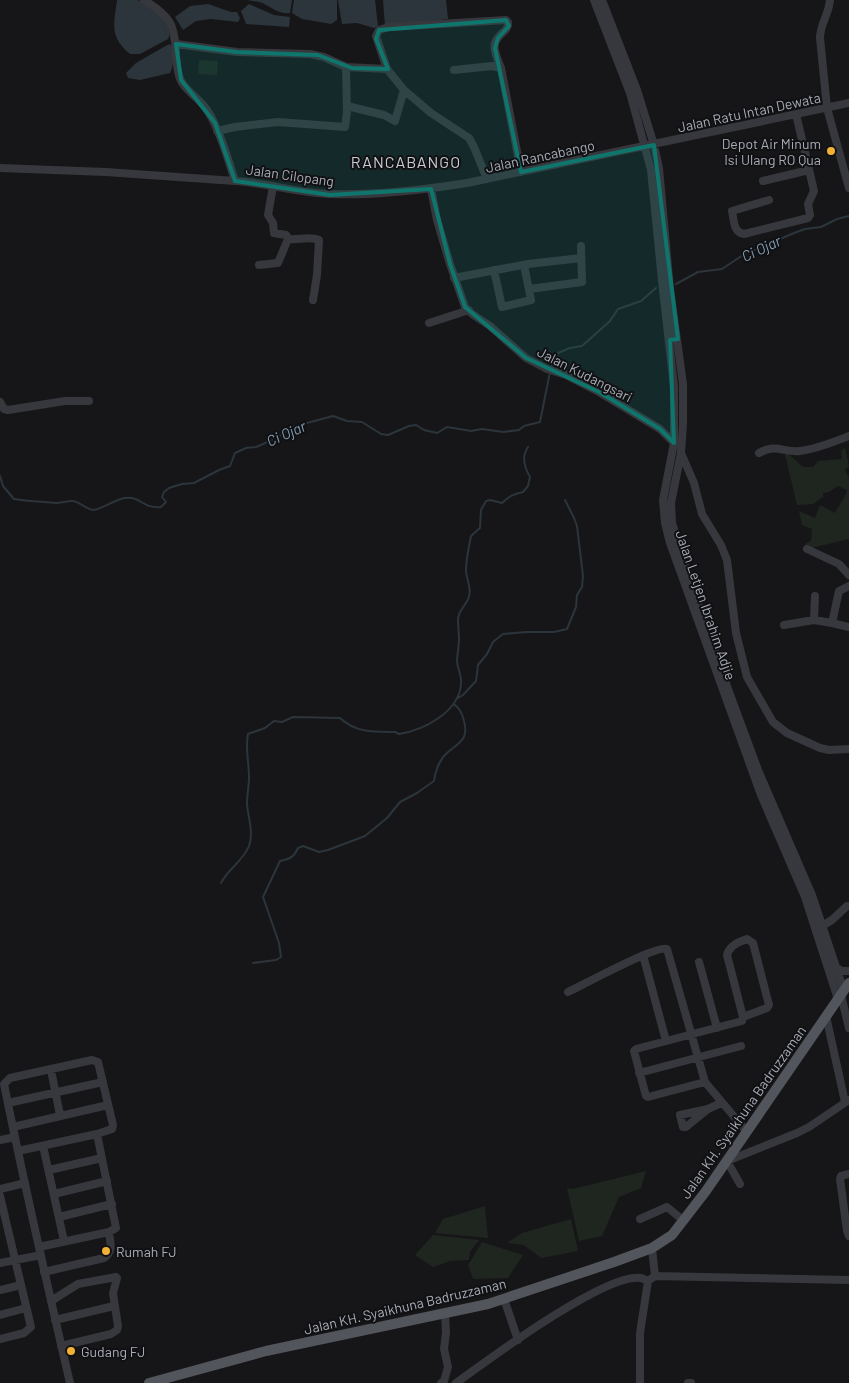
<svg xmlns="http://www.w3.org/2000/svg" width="849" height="1383" font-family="Barlow,sans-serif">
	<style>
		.green { fill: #1e261f }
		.water { fill: #2c353c }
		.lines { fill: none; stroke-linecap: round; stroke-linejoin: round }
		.stream { stroke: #2c353c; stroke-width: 2 }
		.minor { stroke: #37383d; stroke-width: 8 }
		.major { stroke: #53555c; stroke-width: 10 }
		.marked { fill: #0f766e; fill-opacity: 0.2; stroke: #0f766e; stroke-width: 4; stroke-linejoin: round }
		.poi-dot { fill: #f2b134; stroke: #111113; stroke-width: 2 }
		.labels { text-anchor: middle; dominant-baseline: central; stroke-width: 4; stroke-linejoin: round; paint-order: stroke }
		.street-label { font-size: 14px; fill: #a8adb8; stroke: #111113 }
		.poi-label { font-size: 14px; fill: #a8adb8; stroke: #111113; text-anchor: start }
		.water-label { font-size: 15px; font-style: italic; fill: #7f9bb3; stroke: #111113 }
		.quarter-label { font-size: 16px; letter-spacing: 1px; fill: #c9ccd4; stroke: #111113 }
	</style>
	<rect width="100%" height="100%" fill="#161618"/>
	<path class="green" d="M199,60L218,61L217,75L198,74Z
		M845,448L849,466L845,470L849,478V539L807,549L806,543L811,541L812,529L802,525L799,511L815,518L820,505L835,513C839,504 845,499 847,490L838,486L829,492L823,493V497L813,504L797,505L784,450L803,467H813L818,461L842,459L841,451Z
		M646,1171L641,1188L619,1197L602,1236L579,1241L567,1188L573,1189Z
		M485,1206L488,1238L435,1233L443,1219Z
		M571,1219L578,1251L541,1258L524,1245L507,1243L522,1233Z
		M433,1235L479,1240L470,1252L469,1260L450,1261L433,1267L415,1255Z
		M482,1242L523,1255L508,1278L473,1279L468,1265Z"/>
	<path class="water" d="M117,0C123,0 131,0 137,0C147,2 176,25 168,39L140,54H130C109,37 114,24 117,0Z
		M247,0H292L290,13C278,15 270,5 259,2C255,1 251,1 247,0Z
		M294,0H337V20L331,24L302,19L292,13Z
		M338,0H375L378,26L374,28L357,23L342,24Z
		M383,0H446L448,19L385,26Z
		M208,4L231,12H237L240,18L238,22L211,19L196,21L183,30L175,17L190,6Z
		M249,4L274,15L290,17L289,27L246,24L241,11Z
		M169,44L172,46C174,55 174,65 170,73L140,80L128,78L126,73L136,63Z"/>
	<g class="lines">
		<path class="stream" d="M676,284L698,272L722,269L743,255L794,233L805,229L821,227L837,219L849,216
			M551,367L558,353L570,348L582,346L610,321L618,309L641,301L656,288
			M0,476L3,486L14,499C27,501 42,502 56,503C61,503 67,501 72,501C79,501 86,509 93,510C100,510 116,499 125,498C141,496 143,509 161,507L166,502L162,497L164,492L169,488L182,484L194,483L219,470L230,466L235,453L246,448L256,447L277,438L292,427L333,416L347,421L362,422L381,434L388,435L409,426L416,425L424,430L437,433L447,427L471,431L482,429L503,432L519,430L524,426L540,422L550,372
			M458,698L463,695L476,681L478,665L487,654L493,642L503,634L527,632H554L567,629L576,607L577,595L582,587L583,576L577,526L574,518L565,500
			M221,883C228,869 243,861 249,846C254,833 248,817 247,804C247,795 249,786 249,777C249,762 245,749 248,734L265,728L274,721L282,722L293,717L340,718C356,733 374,732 395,732L399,734C424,730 459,712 461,684C462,676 458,670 457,662C457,654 459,647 459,639C459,633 458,626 458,620C458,609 467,606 469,596C472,588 466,579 466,570C466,559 469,547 471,536L480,528L481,510L486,501L490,500L502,503C509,496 514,494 523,492L528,486L530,477C524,467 521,457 528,447
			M253,963L276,960L281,957L279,943L263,897L280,861C290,859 294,857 298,848L303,846L319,852L328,850L365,836L387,818L400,802L417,793L434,781C435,771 440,759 447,753C460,742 469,739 464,721C462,713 460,709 454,704"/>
		<path class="minor" d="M144,0C170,16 175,24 176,55C177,64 177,73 181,81C187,92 200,99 207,110C219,128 228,159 235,181C267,183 298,193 330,194C375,196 422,190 467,183L849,103
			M594,0L630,93L651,170L663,290L674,386V443L663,500L665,523L670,543L761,795L805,897L838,999
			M602,0L637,90L654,145L659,168L670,289L683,384V424L681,453L671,503L672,523L690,580L728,689L758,770L812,895L844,991
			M830,0C829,14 820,24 820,38L827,108L849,188
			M176,44L237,52L310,54L324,57L346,67L387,69
			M454,70L492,66L501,68L521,172
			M347,106L384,115L395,121L404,90
			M217,131L235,127L278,122L345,127L347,112L346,67
			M0,168L106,172L235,181
			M487,179L474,147L469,138L431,113L404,90L387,69L376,36L379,30L389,27L506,20L508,22C509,32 498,33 495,43C493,51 498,60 501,68
			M763,181L809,170
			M273,186L268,215L273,223L274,233L286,235L289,239C299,240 310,236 319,240L317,275L313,300
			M431,189L437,220L450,264L465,307L472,314L490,326L526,358L547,369L566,375L599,392L660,429L674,443
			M769,200L732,211C734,220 733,232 744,234L808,218L810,215L808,204L814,191L796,114
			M259,265L278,263L288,239
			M494,270L502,307L531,300L524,265
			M454,278L528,264L581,258
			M529,289L582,282L581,246
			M429,323L469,310
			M0,402L4,409L8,410L65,401H89
			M681,453L694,483L702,514L721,545L727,560L736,633L747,677L773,722L787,733L820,748L829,750L849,749
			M759,453C776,443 784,453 800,451C817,449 833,442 849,436
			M807,549L839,564L849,575
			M814,620L815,596
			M832,623L849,627
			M784,625L814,620L832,623L839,591L849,586
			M822,926L832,920L847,906H849
			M643,955L666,1041
			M699,962L717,1028
			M835,967L842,971H849
			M568,992C583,985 656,945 667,949L705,1082L747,1132
			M841,995L849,1028
			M826,1016L845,1102
			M51,1070L60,1115
			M639,1073L741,1046
			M705,1082L648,1097L646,1096L634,1051L636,1049L742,1021L743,1017L727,955C729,946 738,942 747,939L753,943L769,1005L767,1008L743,1017
			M8,1103L103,1082
			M708,1109L680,1115L683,1127H686L708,1109L721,1103
			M13,1127L108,1105
			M0,1140L15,1137
			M43,1146L64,1241
			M18,1151L97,1134L112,1129L113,1125L98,1062L92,1060L10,1078L4,1084C24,1184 47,1284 70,1383
			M49,1170L102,1158
			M849,1174L841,1176L840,1179L847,1231L849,1236
			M740,1184L727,1161L797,1133L809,1127L849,1100
			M0,1189L25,1183
			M54,1194L107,1181
			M0,1196L31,1327L24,1333L0,1339
			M59,1217L112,1204
			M640,1219L667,1207L684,1221
			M39,1247L109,1232L116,1228L97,1134
			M652,1248L655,1276
			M0,1263L41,1255
			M44,1272L104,1258C114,1251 110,1242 109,1232
			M0,1290L21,1285
			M504,1299L518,1340
			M51,1301L78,1284L116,1277L117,1278L113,1293L118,1326L117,1330L111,1334L61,1346
			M0,1315L26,1308
			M55,1320L114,1306
			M441,1383L444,1381L448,1367L444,1349L446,1333L445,1314
			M456,1383C488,1360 606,1272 641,1278C644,1279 646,1280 648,1281
			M640,1383V1333L648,1281L655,1276L849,1280
			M688,1383H691"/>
		<path class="major" d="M149,1383L266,1351L488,1304L614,1262L652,1248L672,1235L706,1191L849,983"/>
	</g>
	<path class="marked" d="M506,20L509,26L498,38L495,48L521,172L654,145L678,339L670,340L674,443L660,429L599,392L526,358L465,307L450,264L431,189L330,195L235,181L215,123L181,80L176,44L237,52L318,55L352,68L388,69L376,39L379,30Z"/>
	<g class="poi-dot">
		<circle cx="831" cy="151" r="5"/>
		<circle cx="106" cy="1251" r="5"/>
		<circle cx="71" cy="1351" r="5"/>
	</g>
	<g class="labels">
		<g class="street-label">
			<text transform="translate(749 112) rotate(-12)">Jalan Ratu Intan Dewata</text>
			<text transform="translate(540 156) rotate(-12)">Jalan Rancabango</text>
			<text transform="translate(290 175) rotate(8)">Jalan Cilopang</text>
			<text transform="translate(585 374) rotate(27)">Jalan Kudangsari</text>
			<text transform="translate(706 605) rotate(71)">Jalan Letjen Ibrahim Adjie</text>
			<text transform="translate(743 1112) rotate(-55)">Jalan KH. Syaikhuna Badruzzaman</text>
			<text transform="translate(405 1306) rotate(-13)">Jalan KH. Syaikhuna Badruzzaman</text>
		</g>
		<g class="poi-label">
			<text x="821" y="143" text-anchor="end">Depot Air Minum<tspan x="821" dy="16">Isi Ulang RO Qua</tspan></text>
			<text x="116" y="1251">Rumah FJ</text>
			<text x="81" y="1351">Gudang FJ</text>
		</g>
		<g class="water-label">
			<text transform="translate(761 248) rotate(-25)">Ci Ojar</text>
			<text transform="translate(286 433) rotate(-24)">Ci Ojar</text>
		</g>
		<g class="quarter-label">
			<text x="406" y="161">RANCABANGO</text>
		</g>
	</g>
</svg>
